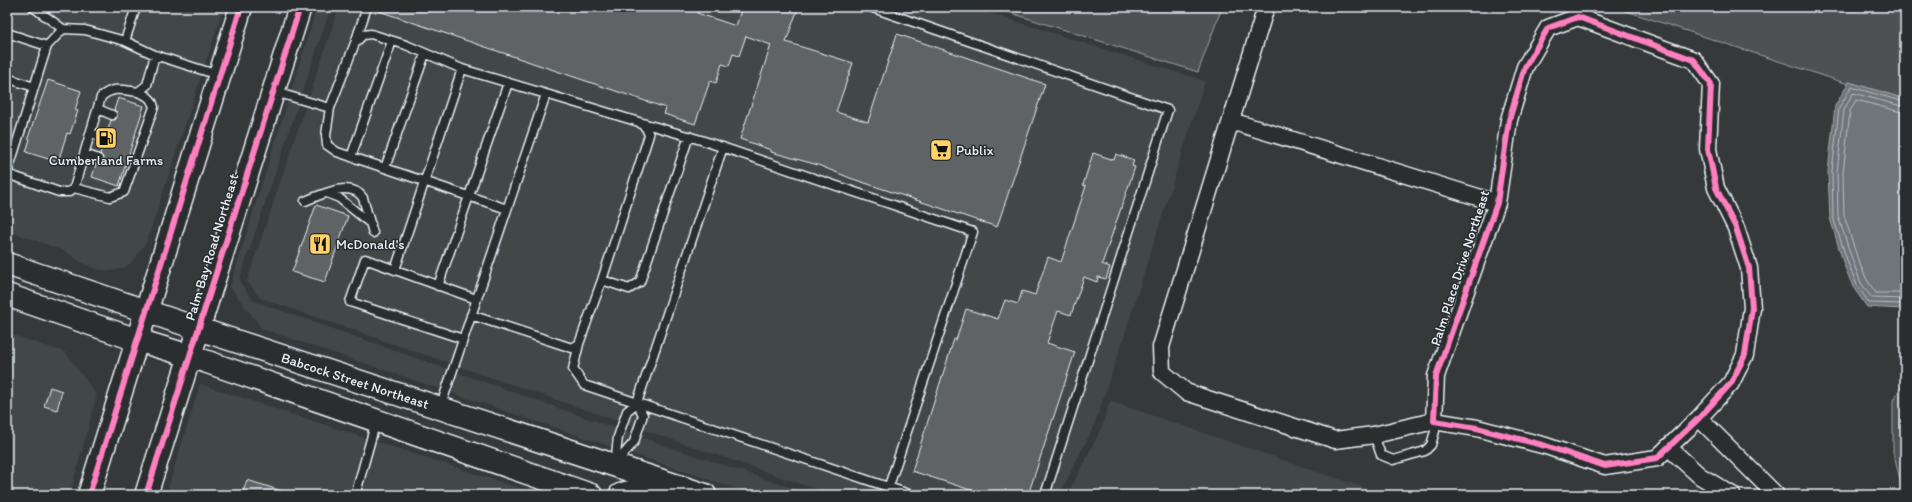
<svg xmlns="http://www.w3.org/2000/svg" width="1912" height="502" font-family="Itim,sans-serif">
	<style>
		.built { fill: #424647 }
		.green { fill: #4d5152; stroke: #9aa1a5 }
		.water { fill: #707579; stroke: #a0a7ac }
		.lines { fill: none; stroke-linecap: round; stroke-linejoin: round }
		.shore { stroke: #b8bfc5; stroke-width: 1 }
		.building { fill: #5f6365; stroke: #e8f1f8 }
		.lane-casing { stroke: #e8f1f8; stroke-width: 11 }
		.street-casing { stroke: #e8f1f8; stroke-width: 19 }
		.secondary-casing { stroke: #e8f1f8; stroke-width: 25 }
		.lane { stroke: #2a2d2e; stroke-width: 8 }
		.street { stroke: #2a2d2e; stroke-width: 16 }
		.secondary { stroke: #2a2d2e; stroke-width: 22 }
		.cycleway-casing { stroke: #2a2d2e; stroke-width: 8 }
		.cycleway { stroke: #ff80c0; stroke-width: 6 }
		.labels { text-anchor: middle; dominant-baseline: central; stroke-width: 3; stroke-linejoin: round; paint-order: stroke }
		.poi-label { font-size: 14px; fill: #e8f1f8; stroke: #2a2d2e; text-anchor: start }
		.street-label { font-size: 14px; fill: #e8f1f8; stroke: #2a2d2e }
	</style>
	<rect width="100%" height="100%" fill="#35393a"/>
	<filter id="ink" filterUnits="userSpaceOnUse"><feTurbulence type="fractalNoise" baseFrequency=".025" numOctaves="2"/><feDisplacementMap in="SourceGraphic" scale="8" xChannelSelector="R" yChannelSelector="G"/><feConvolveMatrix kernelMatrix="1 2 1 2 8 2 1 2 1" color-interpolation-filters="sRGB"/></filter>
	<g filter="url(#ink)">
		<path class="built" d="M7,7H224L147,241L136,257L126,267L112,271L96,269L84,264L64,251L7,230Z
			M317,7H331L240,278L241,284L254,301L669,447L813,495H755L262,329L230,287Z
			M339,7H971L1205,81L1123,340L1094,426L1059,495H833L260,298L247,281Z
			M7,333L65,352L97,395L70,495H7Z
			M200,384L540,495H166Z
			M1110,401L1386,495H1067L1101,429Z"/>
		<path class="green" d="M992,7H1222L1198,72Z
			M1614,7H1905V99L1849,82L1848,84Z
			M1905,380V495H1904L1893,452V400Z"/>
		<path class="water" d="M1849,82L1905,99V307L1902,309L1867,307L1853,287L1844,265L1830,218L1828,172L1835,106Z"/>
		<g class="lines">
			<path class="shore" d="M1905,102L1851,87L1839,108L1832,172L1833,217L1848,263L1857,285L1869,303L1905,304
				M1905,107L1853,93L1844,110L1837,172L1838,216L1853,262L1861,283L1872,298L1905,299
				M1905,113L1856,100L1850,111L1843,173L1844,215L1858,260L1867,280L1876,293H1905"/>
		</g>
		<path class="building" d="M374,7H699L697,13L736,26L742,7H786L797,11L786,42L853,63L836,112L868,122L897,34L1045,84L997,227L850,178L818,165L771,152V150L740,139L771,45L746,36L739,56L733,54L729,66L722,64L716,83L710,81L695,124L664,114L666,108L373,9Z
			M48,80L81,91L75,110L78,111L70,134L67,133L58,162L26,152L30,139L28,138Z
			M118,98L144,106L119,186L92,177L96,164L101,163L103,161L102,156L100,154L103,143L108,142L110,139L109,135L107,133L111,120H115L117,117V112L114,110Z
			M1093,153L1114,160L1116,154L1134,160L1132,166L1135,167L1102,264L1110,267L1106,279L1098,277L1097,282L1084,277L1071,315L1058,311L1047,343L1075,352L1028,495H986L912,471L954,339L956,340L966,309L998,319L1005,300L1018,304L1022,291L1035,295L1048,257L1061,262L1086,186L1083,185Z
			M316,205L348,216L325,282L292,272Z
			M50,387L62,391L57,410L44,406Z
			M247,480L285,492L284,495H242Z"/>
		<g class="lines">
			<g class="lane-casing">
				<path id="lane" d="M33,7L63,29
					M870,7L1168,110L1045,495
					M7,33L47,46L7,174
					M356,40L367,7
					M125,41L136,7
					M47,46L63,29L85,30L125,41L155,55L218,75
					M7,78L34,87
					M275,92L330,108L355,43L363,35L371,34L406,45L462,69L546,94L440,408
					M330,108L326,135L327,145L337,152L507,209
					M98,109L112,115
					M639,122L701,140L973,232L886,495
					M91,133L105,138
					M85,154L98,159
					M351,157L392,41
					M385,168L425,54
					M7,174L59,192H69L74,188L101,97C113,86 123,90 138,92L147,85L155,55
					M74,188L110,197L124,192L154,107C152,98 146,95 138,92
					M327,193L339,198L371,224
					M305,201C321,195 351,179 363,198L373,233
					M395,270L462,69
					M602,280L629,289L640,282L689,136
					M438,286L508,83
					M471,315L572,348L579,344L602,280L649,135L646,128L639,122L546,94
					M463,339L350,302L365,259L476,299
					M579,344L573,369L584,385L912,495
					M1374,435L1381,455L1393,460L1425,451L1431,445L1435,431L1434,421
					M616,463L634,442L643,415L637,403
					M615,464L618,437L627,411L637,403L723,147
					M357,489L376,421"/>
			</g>
			<g class="street-casing">
				<path id="street" d="M1266,7L1161,347L1162,372L1186,392L1335,440L1374,435L1434,421
					M1578,17L1694,60L1711,84L1708,149L1716,188L1736,228L1749,268L1752,308L1745,355L1731,383L1699,418L1657,458L1605,466L1546,446L1477,428L1434,421L1436,376L1497,203L1509,120L1525,67L1548,28Z
					M1231,121L1497,203
					M1699,418L1776,495
					M1668,447L1700,476L1732,495"/>
			</g>
			<g class="secondary-casing">
				<path id="secondary" d="M7,264L199,329L705,495
					M7,295L137,340L190,356L591,495
					M89,495L241,7
					M146,495L300,7
					M620,495C635,489 652,490 667,495"/>
			</g>
			<use href="#lane" class="lane"/>
			<use href="#street" class="street"/>
			<use href="#secondary" class="secondary"/>
			<g class="cycleway-casing">
				<path id="cycleway" d="M1578,17L1694,60L1711,84L1708,149L1716,188L1736,228L1749,268L1752,308L1745,355L1731,383L1699,418L1657,458L1605,466L1546,446L1477,428L1434,421L1436,376L1497,203L1509,120L1525,67L1548,28Z
					M89,495L241,7
					M146,495L300,7"/>
			</g>
			<use href="#cycleway" class="cycleway"/>
		</g>
	</g>
	<defs>
		<g id="fuel-square" transform="scale(1.15)"><rect x="-9" y="-9" width="18" height="18" rx="4" fill="#ffd166" stroke="#2a2d2e"/><path d="M-5.5-6h7V0h2V4h1.3V-2.5L3-4.5l.8-.8L6-3V5H2.5V1h-1V6h-7ZM-4.2-4.7v3.2H.2V-4.7Z" fill="#111"/></g>
		<g id="supermarket-square" transform="scale(1.15)"><rect x="-9" y="-9" width="18" height="18" rx="4" fill="#ffd166" stroke="#2a2d2e"/><path d="M-6-5.5h2.5l.6 2H6L4.5 2H-2.5L-4.4-4H-6ZM-1.5 3.2a1.3 1.3 0 1 0 .1 0ZM3 3.2a1.3 1.3 0 1 0 .1 0Z" fill="#111"/></g>
		<g id="restaurant-square" transform="scale(1.15)"><rect x="-9" y="-9" width="18" height="18" rx="4" fill="#ffd166" stroke="#2a2d2e"/><path d="M-5-6h1v4h1v-4h1v4h1v-4h1v5L-1.5 .5V6h-2V.5L-5-1ZM5-6V6H3V1.5H1.5Q1.5-4 5-6Z" fill="#111"/></g>
	</defs>
	<g fill-rule="evenodd">
		<use href="#fuel-square" x="106" y="138"/>
		<use href="#supermarket-square" x="941" y="150"/>
		<use href="#restaurant-square" x="320" y="244"/>
	</g>
	<g class="labels">
		<g class="poi-label">
			<text x="956" y="150">Publix</text>
			<text x="106" y="160" text-anchor="middle">Cumberland Farms</text>
			<text x="336" y="244">McDonald's</text>
		</g>
		<g class="street-label">
			<text transform="translate(212 247) rotate(-73)">Palm Bay Road Northeast</text>
			<text transform="translate(1460 268) rotate(-72)">Palm Place Drive Northeast</text>
			<text transform="translate(355 381) rotate(18)">Babcock Street Northeast</text>
		</g>
	</g>
	<rect width="1912" height="502" fill="none" stroke="#2a2d2e" stroke-width="24"/>
	<rect x="12" y="12" width="1888" height="478" fill="none" stroke="#e8f1f8" stroke-width="1.5" filter="url(#ink)"/>
</svg>
